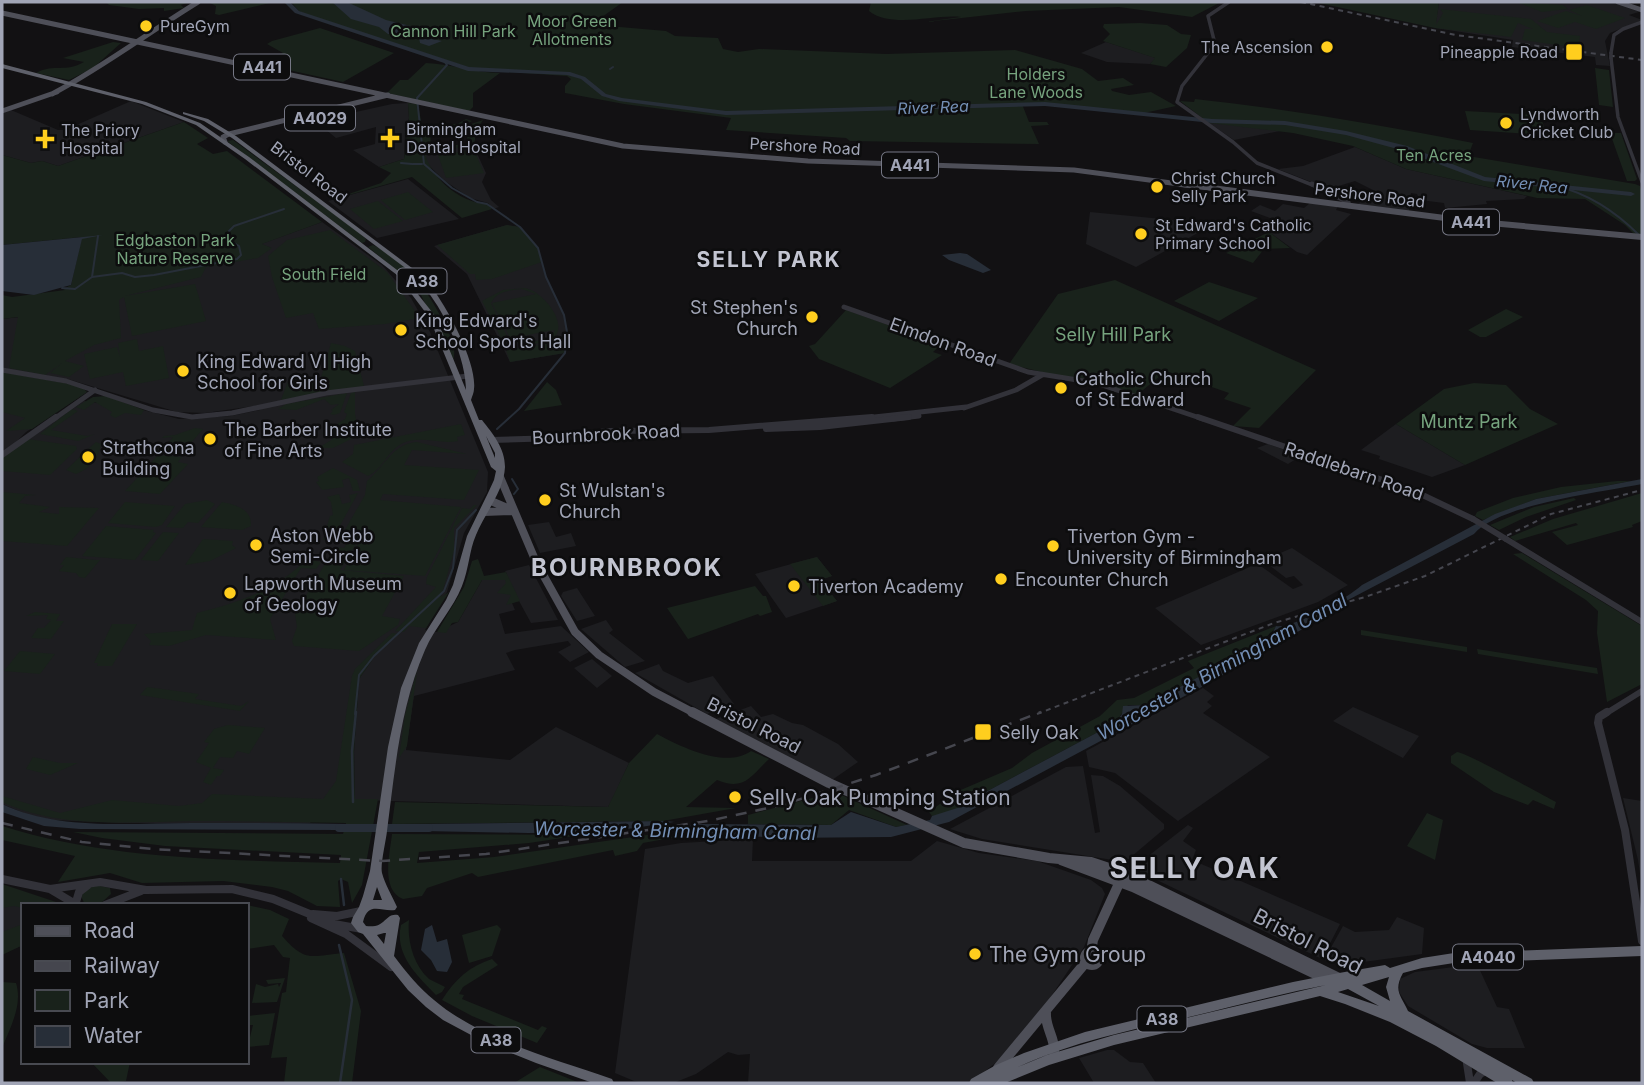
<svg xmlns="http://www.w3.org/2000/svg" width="1644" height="1085" font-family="Inter,sans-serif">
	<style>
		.built { fill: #1d1d20 }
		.green { fill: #19221b; fill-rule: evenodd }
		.water { fill: #272e38 }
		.pier { fill: #121113 }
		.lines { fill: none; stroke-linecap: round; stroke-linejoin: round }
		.stream-far1 { stroke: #272e38; stroke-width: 2 }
		.stream { stroke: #272e38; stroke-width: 2.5 }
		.canal { stroke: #272e38; stroke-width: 8 }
		.river { fill: #272e38; fill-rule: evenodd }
		.minor-far3 { stroke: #323239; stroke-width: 3.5 }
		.minor-far2 { stroke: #323239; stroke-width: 5 }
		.minor-far1 { stroke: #323239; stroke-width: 6 }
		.minor { stroke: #323239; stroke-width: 8 }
		.major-far3 { stroke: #4e4f58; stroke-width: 5 }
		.major-far2 { stroke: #4e4f58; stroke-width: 6 }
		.major-far1 { stroke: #4e4f58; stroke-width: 8 }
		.major { stroke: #4e4f58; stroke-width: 10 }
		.highway { fill: #5e606a; fill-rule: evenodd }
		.rail-far1 { stroke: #45464e; stroke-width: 2; stroke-dasharray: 5 4.5; stroke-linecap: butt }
		.rail { stroke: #45464e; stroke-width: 2.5; stroke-dasharray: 11 9; stroke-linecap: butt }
		.minor-bridge-far1 { stroke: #323239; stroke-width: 3.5 }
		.minor-bridge { stroke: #323239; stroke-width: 6 }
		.poi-dot { fill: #ffce1e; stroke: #0d0d0e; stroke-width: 2.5 }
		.labels { text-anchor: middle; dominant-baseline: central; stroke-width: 5; stroke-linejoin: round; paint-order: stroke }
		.far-park-label { font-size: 16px; fill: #76a37e; stroke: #0d0d0e }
		.far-poi-label { font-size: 16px; fill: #a1a5b6; stroke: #0d0d0e; text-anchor: start }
		.shield { fill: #0d0d0e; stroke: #757784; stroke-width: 2 }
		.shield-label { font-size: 16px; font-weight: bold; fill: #a1a5b6 }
		.far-water-label { font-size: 16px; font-style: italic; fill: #748fb5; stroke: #0d0d0e }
		.far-street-label { font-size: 16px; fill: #a1a5b6; stroke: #0d0d0e }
		.poi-label { font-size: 18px; fill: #a1a5b6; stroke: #0d0d0e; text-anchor: start }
		.park-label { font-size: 18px; fill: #76a37e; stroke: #0d0d0e }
		.street-label { font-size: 18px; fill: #a1a5b6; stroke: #0d0d0e }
		.water-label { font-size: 19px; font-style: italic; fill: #748fb5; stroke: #0d0d0e }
		.far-district-label { font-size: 21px; font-weight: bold; letter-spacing: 2px; fill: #c3c5d1; stroke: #0d0d0e }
		.near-poi-label { font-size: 21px; fill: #a1a5b6; stroke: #0d0d0e; text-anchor: start }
		.near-street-label { font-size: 21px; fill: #a1a5b6; stroke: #0d0d0e }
		.district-label { font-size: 24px; font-weight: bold; letter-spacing: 2px; fill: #c3c5d1; stroke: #0d0d0e }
		.near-district-label { font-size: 28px; font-weight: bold; letter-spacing: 2px; fill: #c3c5d1; stroke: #0d0d0e }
	</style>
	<rect width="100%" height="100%" fill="#121113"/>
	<path class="built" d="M1439,2H1614L1642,11L1629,15L1642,20L1610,33L1605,41L1610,66L1596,65L1595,57L1512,47L1513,40L1435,28Z
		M1106,42L1156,58L1150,64L1107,62L1081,53Z
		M131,101L184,122L58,166L42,161L31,163L2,155V113L11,110L58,130H65Z
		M408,103L409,118L405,133L404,159L379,167L353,150L375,144L376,127L336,138L315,121L392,104Z
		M1209,123H1222L1280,131L1234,140Z
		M474,147L486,173L482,182L491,200L499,207L493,209L488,203L470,198L445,181L426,163L424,149Z
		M1355,147L1406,169L1527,196L1524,199L1486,201L1487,204L1445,208L1444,203L1420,200L1417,194L1411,193L1409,211L1358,204L1373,190L1355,181L1329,189L1278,169L1303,166Z
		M408,179L459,219L377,238L328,201Z
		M1310,203L1338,206L1336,210L1351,214L1307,255L1297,252L1269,232L1281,222L1251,211L1260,205L1275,211L1283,204L1304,208Z
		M1090,212L1214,224L1136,267L1086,244Z
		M322,222L382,265L411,298L430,332L488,472L487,492L464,533L447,592L425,630L437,632L458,622L482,580L507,574L505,571L529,565L558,620L531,623L519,601L512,603L515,610L499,614L505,634L561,626L589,652L570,662L558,652L571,645L568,641L515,650L506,653L515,670L414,696L406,750L510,760L556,727L629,763L612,800L608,807L355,800L354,752L359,679L374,657L356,677L350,765L330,799L310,823H120L52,820L31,816L2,804V458L84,401L135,408L179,419L231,416L260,410L262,405L205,413L177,412L71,380L2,368V319L38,315L271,248L261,244Z
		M507,225L520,227L538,248L546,277L564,315L567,332L565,353L510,362L467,274L434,246Z
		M2,372L87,392L26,432L15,443L2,451Z
		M1396,424L1465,465L1432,477L1379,459L1380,456L1361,450Z
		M1268,444L1322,463L1324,465L1319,468L1309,461L1296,459L1288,464L1257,448Z
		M549,522L556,537L571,533L576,546L540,553L528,525Z
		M1292,548L1348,585L1318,602L1201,645L1155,608L1252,566L1262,567L1293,589L1303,585L1294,576L1286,578L1269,565V558Z
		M817,557L832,576L820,580L837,601L786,618L755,574Z
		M577,588L595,616L577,621L561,596L563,592Z
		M606,620L613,630L609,633L645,661L625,667L581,629Z
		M592,659L612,676L597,688L574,668Z
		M659,664L663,671L688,683L713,676L734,704L707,714L635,673Z
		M1203,688L1214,696L1207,702L1212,706L1203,713L1270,757L1178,821L1115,773L1089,767L1086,751Z
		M751,706L761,717L773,714L792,723L803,725L838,744L858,762L832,780L716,719Z
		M1353,707L1419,736L1403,758L1333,721Z
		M1083,766L1095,833L1100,832L1091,775L1103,776L1120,786L1164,824V829L1125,862L982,839L950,829L1066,767Z
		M1623,798L1642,801V887L1638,860Z
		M1188,825L1193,828L1183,841L1196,850L1192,860L1340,924L1322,959L1140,872L1138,864Z
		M753,839L752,861H911L937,841L979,853L1037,861L1091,880L1102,888L1105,894L1084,947L1032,1025L1012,1050L970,1083H748L750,1054L738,1055L728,1052L696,1074L676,1082L648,1083L634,1081L615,1073L645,849L681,843Z
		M2,894L23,905V945L2,954Z
		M1397,917L1424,928L1422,954L1341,965L1324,960L1343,926L1355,932L1389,930Z
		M1477,964L1497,1007L1509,1009L1525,1048H1487L1472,1044L1408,1006L1399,992L1400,979L1415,972Z
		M1107,1050H1114L1130,1062L1143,1063L1156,1083H1094L1079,1058Z"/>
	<path class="green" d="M106,2H190L181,5L184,8L164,11V8L139,9L109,5Z
		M208,2H267L270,3L219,15L215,14L216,6Z
		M291,2H623L595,22L597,25L666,31L675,36L718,38L723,49L738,52L759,49L886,54L1015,50L1082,69L1098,81L1123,78L1134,85L1111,89L1112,91L1129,95L1151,92L1176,106L1144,113L1022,104L1029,122H1047L1049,125L1031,126L1039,144L850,141L846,138L726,130L731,118L624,104L565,93V86L571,79L567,76L477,70L307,15L299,11Z
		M871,2H1221L1192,17L1119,7L1026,11L925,22L961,17C935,14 892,29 869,11Z
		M1314,2H1439L1436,25L1443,13L1440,9L1531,19L1547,32L1580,36L1578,48L1522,40L1525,29H1533L1518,23L1511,37L1435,28Z
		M1517,2L1563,5L1569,10L1587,5L1625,18L1596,29L1575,22L1558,28L1537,21L1566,11L1582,16L1567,9L1542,12Z
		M1140,23L1167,25L1181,34L1191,35L1187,48L1166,67L1150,64L1155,58L1103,41L1110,34L1103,27L1104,24Z
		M320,28L394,53L343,82L261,64L283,53L267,44L272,41Z
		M113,42L121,43L93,68L69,80L36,73C55,63 65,73 84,62L63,58Z
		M426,63C452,64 475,73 500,73L473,93V107L469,111L387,93L400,80H408Z
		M1595,68L1609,70L1613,107L1599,105Z
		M1195,99C1289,109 1380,125 1473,143L1468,156L1635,184L1640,186L1642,193V235L1634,234L1625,225L1585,199L1537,198L1406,169L1353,146L1293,133L1209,123L1180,101L1194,102Z
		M408,103L418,104L422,126L457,124L466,119L472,121L457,129H430L431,147L468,144L467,137L472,133L471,124L483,120L476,131L474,147L424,150C429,176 459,203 487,204L492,209L462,218L412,177L328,201L381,183L391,173L379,167L404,159L409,118Z
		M1465,111L1540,115L1547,135L1470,130Z
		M184,122L208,138L197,144L213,154L227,151L322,222L262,244L272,248L258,258L206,267L201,277L125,296L195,284L206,321L132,336L124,297L119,300L121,338L94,345L65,361L84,366L69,377L50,373L62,363L45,375L9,368L18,317L2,319V295L12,297L65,290L63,289L71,285L82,237L2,245V155L31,163L42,161L58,166Z
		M1610,133H1621L1637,179L1635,181H1627Z
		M233,140L357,231L366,239L365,242L362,243L227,141Z
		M474,150L484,173L446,178L438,155Z
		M408,192L433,212L405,220L381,200Z
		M378,201L403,221L374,229L350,209Z
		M507,225L520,227L538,248L542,262L492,279L476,280L475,274H470L437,245Z
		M330,230L387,272L420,318L385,324L319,329L313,313L286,318L272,277L268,256L287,240Z
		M1269,232L1290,248L1264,249L1253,263L1226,253Z
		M373,245C408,261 429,292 445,325C451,338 457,347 453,361L421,295L401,274L368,247Z
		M1115,280L1316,370L1259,428L1233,426L1251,408L1224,399L1229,393L1166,371L1137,395L1009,364L1058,294Z
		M1209,282L1258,298L1219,321L1174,301Z
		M525,288C543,291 570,325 553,338C538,349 519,341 503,342L482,301L503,290ZM522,289L536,294L492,303L510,338L555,330L551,337L529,343L509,340L491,303C497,291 510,290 522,289Z
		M1506,309L1523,317L1486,337H1480L1468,330Z
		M846,310L942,344L933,352L942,355L890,388L819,359L809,346L815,344Z
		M137,339L139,351L163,346L169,378L126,386L123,372L90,379L84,354L117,347L120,357L118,343Z
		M560,342L565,353L510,362L506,350Z
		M331,343L345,346L355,351L364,386L281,400L289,379L304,375L302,378L291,379L290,383L314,382L316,378H321Z
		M2,372L81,386L87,392L32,429L6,431L25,418L2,412Z
		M547,382L556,390L562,405L524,411Z
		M1474,383L1506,385L1530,409L1558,424L1465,465L1396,424L1444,389Z
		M355,392V414L359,435L333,448H318L333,439L322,433L345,419L347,414L344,412L351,393Z
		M347,393L340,413L334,415L330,414L333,411L331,410L339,404L331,405L324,399L296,410L278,409L286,404Z
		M106,396L144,410L141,415L125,413L115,418L110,415L112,412L95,402L84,410L76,407L93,397Z
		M72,409L78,411L51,430L87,436L95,434L78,441L40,434Z
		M461,424L465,435L457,437L458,441C440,445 421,435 403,443C387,451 383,469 368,476L342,462L353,454L354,445Z
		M195,428L203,429L191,443L181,442L172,451L180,453L177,455L159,453L173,437L162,438L164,436L175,435Z
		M28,439L76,446L77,449L50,475L2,471V458Z
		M96,442L101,444C98,459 91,468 76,474L66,470Z
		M417,442L467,454L412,450L404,465L479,470L464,500L383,494L380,500L461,507L425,576L344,570L364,533H363L340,570L404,576L382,616L400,619L398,625L359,651L294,646L292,641L297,627L295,614L335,547L344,548L347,543L338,542L365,495L367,481C384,467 393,443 417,442Z
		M158,455L182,457L178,462L188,464L160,494L125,491Z
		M333,468L357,480L360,491H353L349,478L342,480L344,487L322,490L316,482L319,481L317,477Z
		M1617,481H1631L1536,499L1483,520L1475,516L1477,512L1513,498L1561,487Z
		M2,492L36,495L25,496L19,503L50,507L39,512L59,514V507L99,508L67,546L2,541Z
		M358,493L332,540H323L330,516L333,515L331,502L327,497L339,494L342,504L351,502L349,495Z
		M1642,493V521L1632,525L1633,527L1567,545L1552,532L1578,525L1576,523L1515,541L1510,537L1553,519Z
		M1574,498L1576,500L1526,517L1499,530L1490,525L1534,507Z
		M207,500L215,504L198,523L188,522L183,528L166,527L185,504Z
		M125,502L175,506L162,525L156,527L108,523Z
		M222,502C236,505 252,509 251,526L242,530L201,527Z
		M474,505H477L454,528V551L441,597L449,592L426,628L409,626L404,632L395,631L436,587L426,584L427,577L462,508L470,509Z
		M106,526L154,530L153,532L156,533L135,560L82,556Z
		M163,532L179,533L158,561L141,560Z
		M203,539L233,541L232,545L236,548L210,561L185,565Z
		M1522,553L1642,626V684L1607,702L1597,633L1598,611L1586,600L1513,554Z
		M66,557L96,560H100L85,578L79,577L76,573L59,571L64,565H60Z
		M817,557L832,576L820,580L837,601L823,606L790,564Z
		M307,559L321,562L316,569L301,568L270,619L276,640L206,635L169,646L149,645L151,641L144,634L192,630L197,613C237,603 277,590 307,559Z
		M478,559L484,576L506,572L520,601L506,605L511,595L497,593L506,583L505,580H482L458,622L452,623L446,633L437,632L464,587L472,561Z
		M755,586L763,596H766L772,612L760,616L758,614L688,639L667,608Z
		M35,612L60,614L56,621H64L51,639L31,638L38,628H44L51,620L46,619L48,615L26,616Z
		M112,624H137L112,666H97L98,663H94Z
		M1276,626C1272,642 1167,693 1146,705H1128L1115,723L982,794C968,804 951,815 932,816L929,812L956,792L1012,768L1032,753L1100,716L1117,700L1134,698L1194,668L1188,661Z
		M1361,630L1467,647V652L1361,635Z
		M392,633L399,634L375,656L359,679L354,752L355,799H378L362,885L352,903L348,882L341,879L338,881L340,907L317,906L288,891L272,887L223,881L142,883L110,873L58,882L75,856L2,840V826C109,860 228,860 340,863L341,855L165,846L102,838L73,832L343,834L346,823C295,822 243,821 191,821C129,822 60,829 2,802V796L60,813L112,800L179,806L202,803L212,794L323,799L336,781L352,676L355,669Z
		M1477,649L1597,668L1598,674L1478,654Z
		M20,651L55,654L40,674L4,671Z
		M417,671L407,746L399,758L405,715Z
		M147,687L199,694L195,699L241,706L249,701L240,711L140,695Z
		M228,725L265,728L249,754L237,751L233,758L220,757L213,768L224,770L220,776H217L211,785L203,782L211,768L196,762L209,743L204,742L214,729Z
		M657,734C681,747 726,769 751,751L769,759C750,777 744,791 717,780L686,807L736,808L663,821L392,824L395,802L608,807L629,763Z
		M1457,752C1466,752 1540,794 1556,802L1554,809L1533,800L1528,805L1494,792L1451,763V756Z
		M33,757L60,763H78L50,775L26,769Z
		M835,792L907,825L896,827L849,810L831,825L748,824V815Z
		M1427,813L1443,820L1435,860L1407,846Z
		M392,834L582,835L529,843L419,852L417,863L494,857L647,835L676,837L643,843L637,851L615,856L613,850L478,877L472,873L427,888L422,896L403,899C380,890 390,853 392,834Z
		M2,884L65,905H23V908L14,906L2,908Z
		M95,885L110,888L111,894L100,904L85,905L81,896L86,889Z
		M247,905L270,910L289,919L282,936C306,963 310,956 344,953L361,1011L352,1083H284L287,1057L271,1058L282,993L286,992L290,958L283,957L274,945L247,949Z
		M409,920C407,940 413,965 429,979C434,982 440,984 445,987L442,992L436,995C417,976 394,954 401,925Z
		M23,924V945L2,955V932Z
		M497,925L501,929L492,956L469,963L462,935Z
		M492,959L498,965L463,987L459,994L464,995L462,999L538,1030L542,1026L547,1028L537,1043L472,1016L442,1000C455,979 470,966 492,959Z
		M285,978L277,1002L252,1003L256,984L265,987L278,984L279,987L281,983L268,984L266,980Z
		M2,982L16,983C23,1005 10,1028 2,1048Z
		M275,1013L269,1045L247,1047V1037H250L253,1025H247L248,1016Z
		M91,1062H130L126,1081L111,1083Z
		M540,1067L580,1083H514Z"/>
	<path class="water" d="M332,2H347L386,20L415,27L424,33L423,37L442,41L429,46L420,43L419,38L388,34L379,27L351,19Z
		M103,235L82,239L71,285L34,295L2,291V245Z
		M960,253L967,254L991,270L983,273L949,260L942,255Z
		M1642,479V484C1603,492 1499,504 1474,534L1327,611L1320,619L1209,683L949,822L891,837L778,838L670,831L528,833L422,831L425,824L663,821L701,824L831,825L851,812L896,827L930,820L932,816L967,805L982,794L1115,723L1122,714L1123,706L1146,705L1251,649L1272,634L1276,626C1292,629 1348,598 1362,585L1495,514L1536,499Z
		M2,804C59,831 130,823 191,823C243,823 294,823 346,824L344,830L80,829L44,826L2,812Z
		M432,925L437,942L447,939L452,962L447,972L437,971L431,960L421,950L425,929Z"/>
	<path class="pier" d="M687,820L719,821L641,834L607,832Z"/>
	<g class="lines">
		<path class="stream-far1" d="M444,61L447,65L417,98L424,164L452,188L477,202L487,204L520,227L538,248L546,277L564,315L567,332L565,353L519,409L497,429
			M610,69L613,67
			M401,163L412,164
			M413,164H422
			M1557,186C1589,194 1616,212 1639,235
			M92,277L98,236
			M62,288L75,289L92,277L122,273L135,277L154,275L237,259L241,255L239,246L229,240V231L234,226L284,209
			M512,479L518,489L514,494
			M355,714L359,675L374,656L444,591L453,568L457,530L476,510"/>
		<path class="stream" d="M353,802L352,751L356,712
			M341,879L344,905
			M339,945L352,1000L340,1083"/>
		<path class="canal" d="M339,828H429"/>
		<path class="river" d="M284,2H290L299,11L469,67L570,72L585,77L606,94L622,98L726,111L1045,102L1212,119L1285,121L1346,131L1407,146L1485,177L1631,192L1635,194L1631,196L1484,181L1401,150L1346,135L1285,125L1212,123L1045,106L726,115L619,101L602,96L581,79L567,75L468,71L295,13Z"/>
		<path class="minor-far3" d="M1229,2L1208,16L1215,44L1182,86L1177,102L1233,142L1257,163L1315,186
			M1611,53L1614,35L1623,29L1642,22
			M1611,58L1618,117L1642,182"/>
		<path class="minor-far2" d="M1312,184L1348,202L1349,206
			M844,307L1028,372L1096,383L1203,419
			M2,370L66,381L153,410L192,417L232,413L326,393L468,376
			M964,408L1016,390L1042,375
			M54,419L95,390
			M856,419L966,407
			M893,419L919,416"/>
		<path class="minor-far1" d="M1198,417L1412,490L1473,519
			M766,429L820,427L909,417
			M491,440L558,438L607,431L709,430L872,417
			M2,455L56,417
			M1506,539L1642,622
			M1605,714L1642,691"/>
		<path class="minor" d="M1607,712L1599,717L1598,723L1625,830L1642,941
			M2,879L50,889L77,905
			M50,889L100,882L146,890L232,889L273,899L334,924L362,929
			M76,902L79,892L88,885
			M105,905L141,891
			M313,914L337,916L361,911
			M311,918L346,934L391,967
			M1466,1057L1470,1083
			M1474,1083L1480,1074L1486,1071"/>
		<path class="major-far3" d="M1618,2L1642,10
			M2,13L623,146L808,161L1074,170L1194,186
			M52,94C103,67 149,32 198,2
			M2,111L57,92
			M225,142L223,137L229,134L388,95"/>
		<path class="major-far2" d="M1181,184L1468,221L1642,237"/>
		<path class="major-far1" d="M500,477L536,562L575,632L599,655L654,692L696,714
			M491,501L512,510
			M484,512L512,511"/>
		<path class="major" d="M692,712L829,783L964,843L1049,858L1091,862L1124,873L1339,978
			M1061,860L1133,887L1330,981
			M1085 958a7 7 0 1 1 14 0a7 7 0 1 1-14 0Z
			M1091,952L1093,940L1122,877
			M1046,1013C1045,1028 1056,1039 1054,1053
			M998,1068L1086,962"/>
		<path class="highway" d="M2,64L146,102L200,123L249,157L401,273L436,317L466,390C466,360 446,314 427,291C422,283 414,277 408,270L232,138L204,121L183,114V112L208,119L236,136L412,268C420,275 429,283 435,292C450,313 477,364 474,389C474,393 472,396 471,400L479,420H482C493,434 505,448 505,467C504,491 485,513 476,535C469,551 469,569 462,586C453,609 435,627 425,650C400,707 395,770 387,831C386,841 380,865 382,873C385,884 392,896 397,907L395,910C381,912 368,901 363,922L366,926C386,929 385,912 398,915L400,918L394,956C406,972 419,988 434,1000C481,1040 555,1059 612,1079L614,1083H593L536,1063L486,1043L443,1020L426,1007L408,990L363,934L358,932L351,923L353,917L359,907L363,896L370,871L388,747L401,688L419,643L446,600L453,585L467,536L488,493L494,480L496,471L491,467L429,317L397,275L245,159L196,125L142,104L2,68ZM486,436L495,453V458ZM377,887L382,900H373ZM384,933H386L384,944L377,935Z
			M1642,946V956L1454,963L1422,968L1403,973C1393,991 1401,995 1408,1011L1532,1079L1534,1083H1517L1512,1080L1513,1083H1497L1436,1046L1390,1022L1345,1004L1320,996L1114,1045L1049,1065L1005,1083H969L971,1079L996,1065L1024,1053L1085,1032L1293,982L1339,973L1385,965L1390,968L1422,958L1454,953ZM1389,977L1386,987L1390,1001L1362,985ZM1326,985L1114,1035L1047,1055L1018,1067C1072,1042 1131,1030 1189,1017C1235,1006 1280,994 1326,985ZM1348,989L1379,1006L1338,992Z"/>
		<path class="rail-far1" d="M1301,2L1456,35L1642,60
			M1037,714L1274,623L1365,597L1425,576L1551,514L1642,490"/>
		<path class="rail" d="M2,823L82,842L152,849L382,861L486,854L708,821L782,805L876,775L1041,712"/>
		<path class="minor-bridge-far1" d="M1611,53V58"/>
		<path class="minor-bridge" d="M1473,519L1506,539"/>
	</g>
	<g class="poi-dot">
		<circle cx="146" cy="26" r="7"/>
		<circle cx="1327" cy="47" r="7"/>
		<rect x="1565" y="43" width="18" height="18" rx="3.5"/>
		<circle cx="1506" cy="123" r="7"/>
		<path d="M386.5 127.5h7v7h7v7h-7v7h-7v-7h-7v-7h7z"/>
		<path d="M41.5 128.5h7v7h7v7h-7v7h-7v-7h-7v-7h7z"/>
		<circle cx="1157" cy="187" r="7"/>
		<circle cx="1141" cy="234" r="7"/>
		<circle cx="812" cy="317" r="7"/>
		<circle cx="401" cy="330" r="7"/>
		<circle cx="183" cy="371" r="7"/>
		<circle cx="1061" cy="388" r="7"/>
		<circle cx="210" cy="439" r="7"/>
		<circle cx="88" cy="457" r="7"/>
		<circle cx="545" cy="500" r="7"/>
		<circle cx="256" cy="545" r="7"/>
		<circle cx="1053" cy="546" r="7"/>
		<circle cx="1001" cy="579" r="7"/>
		<circle cx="794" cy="586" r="7"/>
		<circle cx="230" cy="593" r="7"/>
		<rect x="974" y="723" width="18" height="18" rx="3.5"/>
		<circle cx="735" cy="797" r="7"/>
		<circle cx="975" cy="954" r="7"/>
	</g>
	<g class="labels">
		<g class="far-park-label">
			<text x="572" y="21">Moor Green<tspan x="572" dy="18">Allotments</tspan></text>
			<text x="453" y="31">Cannon Hill Park</text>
			<text x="1036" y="74">Holders<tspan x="1036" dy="18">Lane Woods</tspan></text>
			<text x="1434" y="155">Ten Acres</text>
			<text x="175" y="240">Edgbaston Park<tspan x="175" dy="18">Nature Reserve</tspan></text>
			<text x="324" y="274">South Field</text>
		</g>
		<g class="far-poi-label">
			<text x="160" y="26">PureGym</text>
			<text x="1313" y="47" text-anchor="end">The Ascension</text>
			<text x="1558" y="52" text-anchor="end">Pineapple Road</text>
			<text x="1520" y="114">Lyndworth<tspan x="1520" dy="18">Cricket Club</tspan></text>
			<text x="406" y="129">Birmingham<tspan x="406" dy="18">Dental Hospital</tspan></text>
			<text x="61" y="130">The Priory<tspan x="61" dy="18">Hospital</tspan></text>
			<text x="1171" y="178">Christ Church<tspan x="1171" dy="18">Selly Park</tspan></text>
			<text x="1155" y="225">St Edward's Catholic<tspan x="1155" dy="18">Primary School</tspan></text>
		</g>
		<g class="shield">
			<rect x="234" y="54.5" width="56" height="25" rx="5"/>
			<rect x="285" y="105.5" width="70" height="25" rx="5"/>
			<rect x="882" y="152.5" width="56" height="25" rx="5"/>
			<rect x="1443" y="209.5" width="56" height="25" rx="5"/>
			<rect x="397.5" y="268.5" width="49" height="25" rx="5"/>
			<rect x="1453" y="944.5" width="70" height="25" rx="5"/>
			<rect x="1137.5" y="1006.5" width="49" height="25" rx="5"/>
			<rect x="471.5" y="1027.5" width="49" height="25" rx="5"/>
		</g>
		<g class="shield-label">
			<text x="262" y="67">A441</text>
			<text x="320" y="118">A4029</text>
			<text x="910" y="165">A441</text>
			<text x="1471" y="222">A441</text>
			<text x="422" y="281">A38</text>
			<text x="1488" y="957">A4040</text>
			<text x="1162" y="1019">A38</text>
			<text x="496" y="1040">A38</text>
		</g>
		<g class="far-water-label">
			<text transform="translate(933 107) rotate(-2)">River Rea</text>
			<text transform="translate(1532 184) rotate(6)">River Rea</text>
		</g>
		<g class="far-street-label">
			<text transform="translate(805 146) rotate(3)">Pershore Road</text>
			<text transform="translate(309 172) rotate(37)">Bristol Road</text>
			<text transform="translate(1370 195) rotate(7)">Pershore Road</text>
		</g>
		<g class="poi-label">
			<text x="798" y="307" text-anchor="end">St Stephen's<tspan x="798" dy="21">Church</tspan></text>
			<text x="415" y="320">King Edward's<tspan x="415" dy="21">School Sports Hall</tspan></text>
			<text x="197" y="361">King Edward VI High<tspan x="197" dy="21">School for Girls</tspan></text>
			<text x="1075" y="378">Catholic Church<tspan x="1075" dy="21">of St Edward</tspan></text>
			<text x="224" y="429">The Barber Institute<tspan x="224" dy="21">of Fine Arts</tspan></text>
			<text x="102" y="447">Strathcona<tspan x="102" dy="21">Building</tspan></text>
			<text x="559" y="490">St Wulstan's<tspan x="559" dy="21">Church</tspan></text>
			<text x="270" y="535">Aston Webb<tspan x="270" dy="21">Semi-Circle</tspan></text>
			<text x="1067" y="536">Tiverton Gym -<tspan x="1067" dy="21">University of Birmingham</tspan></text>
			<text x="1015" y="579">Encounter Church</text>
			<text x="244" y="583">Lapworth Museum<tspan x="244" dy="21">of Geology</tspan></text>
			<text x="808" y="586">Tiverton Academy</text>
			<text x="999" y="732">Selly Oak</text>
		</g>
		<g class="park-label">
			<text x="1113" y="334">Selly Hill Park</text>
			<text x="1469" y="421">Muntz Park</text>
		</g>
		<g class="street-label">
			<text transform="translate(943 342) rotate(20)">Elmdon Road</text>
			<text transform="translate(606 434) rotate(-3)">Bournbrook Road</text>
			<text transform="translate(1354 471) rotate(19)">Raddlebarn Road</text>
			<text transform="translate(754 725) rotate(27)">Bristol Road</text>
		</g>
		<g class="water-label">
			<text transform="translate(1222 667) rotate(-29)">Worcester &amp; Birmingham Canal</text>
			<text transform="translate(675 831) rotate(1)">Worcester &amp; Birmingham Canal</text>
		</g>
		<g class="far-district-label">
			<text x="769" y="259">SELLY PARK</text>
		</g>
		<g class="near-poi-label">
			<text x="749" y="797">Selly Oak Pumping Station</text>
			<text x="989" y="954">The Gym Group</text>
		</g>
		<g class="near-street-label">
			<text transform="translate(1308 941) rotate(27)">Bristol Road</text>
		</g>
		<g class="district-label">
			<text x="627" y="567">BOURNBROOK</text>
		</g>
		<g class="near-district-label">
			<text x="1195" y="868">SELLY OAK</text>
		</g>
	</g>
	<rect width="1644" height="1085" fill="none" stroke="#a1a5b6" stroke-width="7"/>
	<rect x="21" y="903" width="228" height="161" fill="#0d0d0e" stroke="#484a51" stroke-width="2"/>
	<rect x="35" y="926" width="35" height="10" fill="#4e4f58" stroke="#484a51" stroke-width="2"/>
	<text x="84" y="938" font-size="21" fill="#a1a5b6">Road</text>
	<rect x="35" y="961" width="35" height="10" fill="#45464e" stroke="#484a51" stroke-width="2"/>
	<text x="84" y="973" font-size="21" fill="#a1a5b6">Railway</text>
	<rect x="35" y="990" width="35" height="21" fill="#19221b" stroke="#484a51" stroke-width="2"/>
	<text x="84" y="1008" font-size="21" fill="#a1a5b6">Park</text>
	<rect x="35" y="1026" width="35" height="21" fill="#272e38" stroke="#484a51" stroke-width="2"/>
	<text x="84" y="1043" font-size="21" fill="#a1a5b6">Water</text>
</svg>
